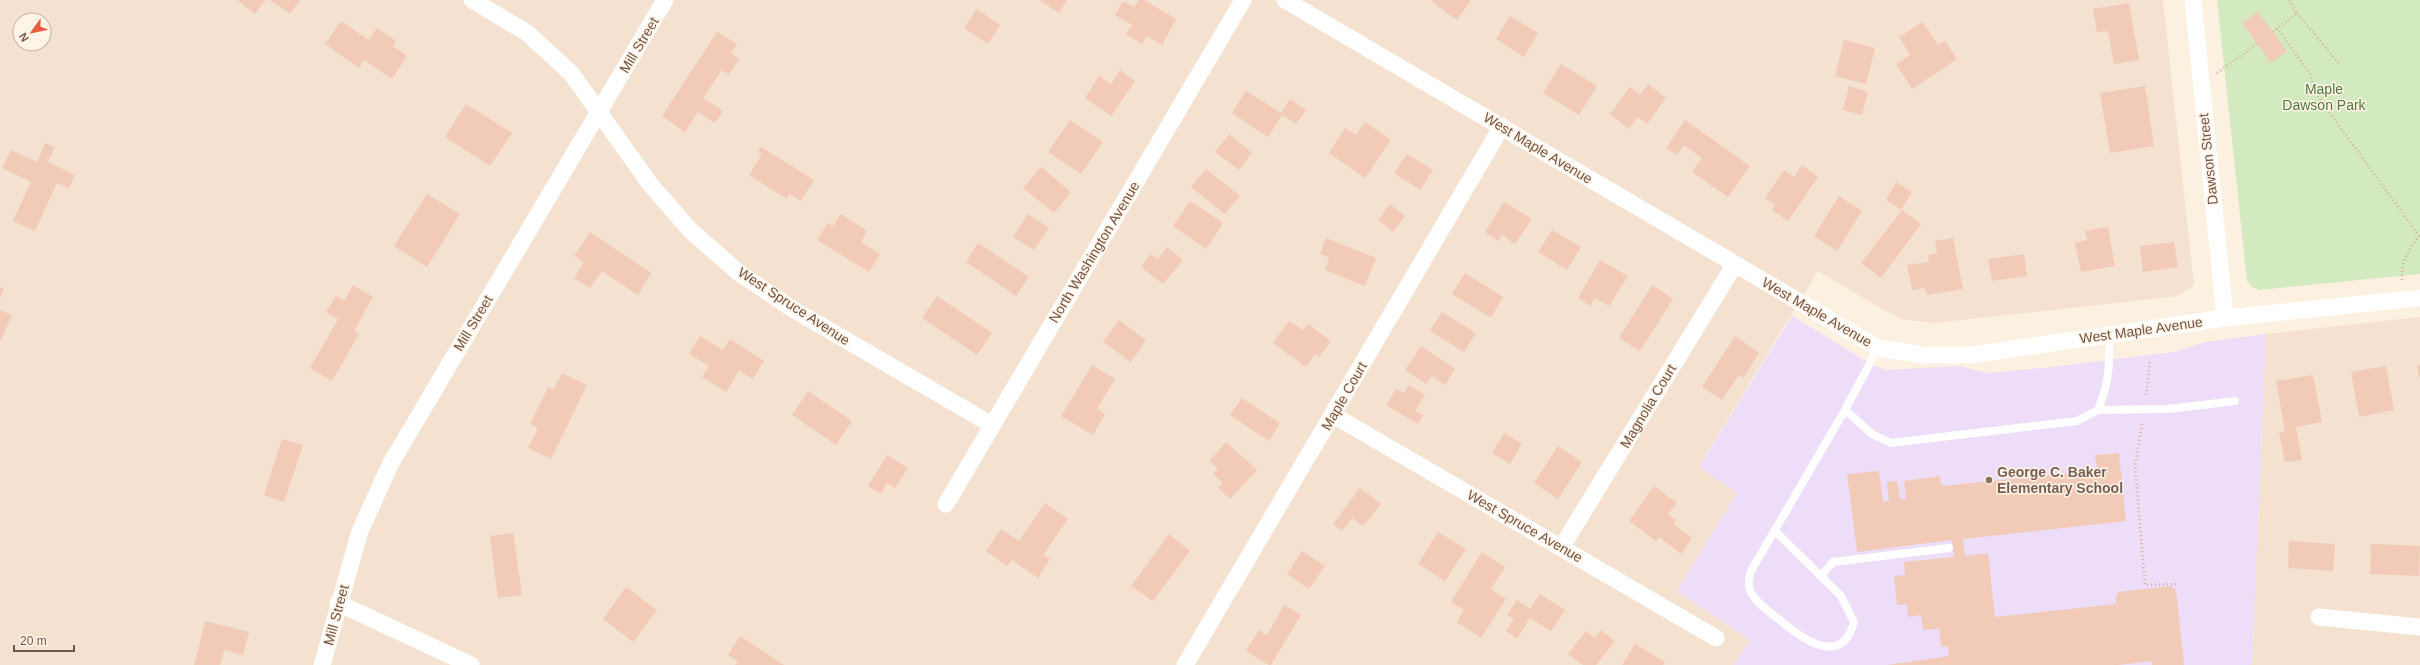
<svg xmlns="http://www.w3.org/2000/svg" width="2420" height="665" font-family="Helvetica,sans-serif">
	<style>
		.residential { fill: #f4e1cf; fill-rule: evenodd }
		.education { fill: #edddf8 }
		.green { fill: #d3e9bf }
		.building { fill: #f2cbb8 }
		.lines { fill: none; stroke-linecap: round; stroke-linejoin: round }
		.path { stroke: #d6ae9b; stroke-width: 2.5; stroke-dasharray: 1 3; stroke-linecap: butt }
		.service { stroke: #fff; stroke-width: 8 }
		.minor { stroke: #fff; stroke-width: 17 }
		.education-dot { fill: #8d6e63; stroke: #fff4e6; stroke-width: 1.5 }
		.labels { text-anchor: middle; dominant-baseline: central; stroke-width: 3; stroke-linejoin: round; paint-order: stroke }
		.street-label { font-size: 14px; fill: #735447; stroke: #fff4e6 }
		.park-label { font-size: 14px; fill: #547840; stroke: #fff4e6 }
		.education-label { font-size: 14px; font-weight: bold; fill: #785e54; stroke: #fff4e6; text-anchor: start }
	</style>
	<rect width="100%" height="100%" fill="#fcf0e0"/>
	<path class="residential" d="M0,0H2163L2194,285L2178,296L1934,323L1900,319L1818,271L1699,466L1737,493L1677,591L1750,640L1734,665H0ZM20,20H44V44H20Z
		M2420,317V665H2252L2266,334Z"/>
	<path class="education" d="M1792,316L1874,366L1887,370L1960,366L1987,373L2052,367L2173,352L2206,342L2266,334L2252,665H1734L1750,640L1677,591L1737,493L1699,467Z"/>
	<path class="green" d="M2217,0H2420V274L2259,290L2252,287L2247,281Z"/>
	<path class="building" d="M237,0H265L255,14Z
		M270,0H300L290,14Z
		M1039,0H1067L1059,13Z
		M1139,0H1144L1176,19L1162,45L1147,36L1142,44L1126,34L1132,25L1115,15L1123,1L1134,7Z
		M1433,0H1471L1457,20L1432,2Z
		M2129,3L2139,60L2114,64L2108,31L2097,32L2093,9Z
		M977,9L1000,25L988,44L964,28Z
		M2258,12L2287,51L2271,63L2242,23Z
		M1510,16L1538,33L1524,57L1496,39Z
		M341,21L369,40L377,28L396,41L393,46L407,56L392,79L364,60L359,68L325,44Z
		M1923,22L1938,45L1945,41L1957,59L1912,89L1896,64L1910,55L1899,37Z
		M717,32L737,44L731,53L739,59L729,75L722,70L703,98L723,111L715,123L698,112L685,132L662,116Z
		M1844,40L1875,48L1866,84L1835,76Z
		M1561,64L1597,86L1579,115L1543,93Z
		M1120,70L1135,81L1111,116L1085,98L1099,76L1111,84Z
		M1648,84L1666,98L1647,124L1638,117L1629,129L1610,114L1630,87L1640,95Z
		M1849,86L1868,92L1862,115L1843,110Z
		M2145,86L2154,146L2110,153L2100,93Z
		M1246,91L1281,113L1290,99L1306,110L1296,124L1282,115L1268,137L1232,113Z
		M466,104L512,133L490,166L445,137Z
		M1070,120L1103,142L1081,174L1048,152Z
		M1685,120L1750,166L1728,197L1692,172L1702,158L1684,145L1677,155L1666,148Z
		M1365,122L1391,140L1365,178L1329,153L1345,128L1356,135Z
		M1229,134L1252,153L1239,170L1215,152Z
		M45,143L55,147L48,162L75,175L69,188L57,183L35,231L13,221L31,182L2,168L11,150L37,162Z
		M761,147L814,180L801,201L789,194L787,199L749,175L762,154L758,152Z
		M1407,154L1433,170L1420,190L1394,173Z
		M1802,165L1818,177L1788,221L1772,210L1775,205L1765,198L1784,170L1794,177Z
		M1041,167L1071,192L1054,213L1023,188Z
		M1206,169L1240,196L1225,214L1191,187Z
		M1896,182L1912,192L1901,210L1886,200Z
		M427,194L460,214L427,267L394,246Z
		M1839,196L1862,211L1837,251L1814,236Z
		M1190,201L1223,223L1206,249L1173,226Z
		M1504,202L1532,219L1515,244L1502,235L1498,241L1485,232Z
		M1390,204L1405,216L1393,232L1378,220Z
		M1902,210L1921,224L1881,278L1861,263Z
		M841,214L867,231L861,242L880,254L869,272L817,240L828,223L833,226Z
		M1028,214L1049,228L1034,250L1013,237Z
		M2108,227L2115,266L2081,272L2075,243L2087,240L2085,231Z
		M1552,230L1581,247L1567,270L1538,252Z
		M590,232L651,273L638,295L602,271L590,288L574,278L584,262L574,256Z
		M1326,238L1376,258L1365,286L1325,270L1329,257L1320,254Z
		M1953,238L1963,289L1927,295L1925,288L1912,290L1907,265L1929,262L1928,255L1937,253L1935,241Z
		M2174,242L2178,267L2143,272L2140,246Z
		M978,243L1029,277L1016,296L966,262Z
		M1167,247L1183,260L1163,284L1141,267L1151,254L1158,259Z
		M2024,254L2027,276L1992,281L1988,259Z
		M1600,260L1628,276L1609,306L1595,298L1590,306L1578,298Z
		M1465,273L1503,297L1491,318L1452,294Z
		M353,285L373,297L354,331L359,334L332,381L310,368L338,319L326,312L336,296L344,301Z
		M1652,285L1673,299L1640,351L1619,338Z
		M0,287L4,289L0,298Z
		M937,296L992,333L977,355L922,318Z
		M0,310L12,315L0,342Z
		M1442,312L1476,333L1464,352L1430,331Z
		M1119,320L1146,340L1131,362L1103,342Z
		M1289,321L1303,330L1308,324L1331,341L1319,357L1315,354L1306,367L1273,343Z
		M700,336L723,350L730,339L764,361L753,379L739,371L726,392L702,377L709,366L689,354Z
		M1735,336L1759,353L1743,378L1739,375L1722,400L1702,387Z
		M1421,346L1455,369L1445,385L1432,376L1426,384L1405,370Z
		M1092,365L1115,379L1097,409L1105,414L1093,435L1061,416Z
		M2420,365V377H2419L2417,366Z
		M2386,366L2394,410L2359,417L2351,372Z
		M562,373L587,385L551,459L528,448L538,428L530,424L548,387L553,390Z
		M2313,375L2322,422L2296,427L2302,460L2285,462L2279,432L2285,431L2276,381Z
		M1409,385L1425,395L1415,411L1423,415L1418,424L1386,405L1396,389L1404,393Z
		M808,391L852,421L836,445L792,415Z
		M1242,398L1280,423L1269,441L1230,415Z
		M1504,433L1522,444L1510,464L1492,453Z
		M282,439L303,445L284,502L264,495Z
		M1226,442L1257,470L1230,499L1218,488L1223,483L1213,474L1218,469L1209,461Z
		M1558,446L1582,462L1558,499L1534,483Z
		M2119,453L2126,521L1963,539L1965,556L1988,553L1995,617L2116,604V596L2119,592L2170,586L2176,590L2184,665H2152V661L2118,665H1887L1949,656L1948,646L1941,647L1939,629L1923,630L1921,615L1908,617L1907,604L1897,605L1894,576L1905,575L1904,562L1954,557L1952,540L1857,552L1847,474L1879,471L1883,502L1889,501L1887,482L1897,481L1900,499H1906L1904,481L1940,476L1942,486L2091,471V468H2097L2095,455Z
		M887,455L908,468L895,488L887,483L881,494L868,486Z
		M1654,486L1677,503L1668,514L1676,520L1673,524L1692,538L1681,554L1659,537L1656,541L1629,521Z
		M1360,488L1381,504L1363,526L1352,518L1342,531L1333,524Z
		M1045,503L1068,519L1043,555L1050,559L1038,578L1012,560L1007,566L986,551L1001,529L1019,541Z
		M1438,532L1466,549L1445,581L1418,564Z
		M513,533L522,595L498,598L490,536Z
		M1169,534L1190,551L1153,601L1131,586Z
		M2289,541L2335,544L2333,571L2288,568Z
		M2371,544L2420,546L2419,576L2370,574Z
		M1302,551L1325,566L1309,589L1287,574Z
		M1482,552L1505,567L1491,589L1506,599L1481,638L1457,622L1464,610L1451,602Z
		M626,587L657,610L633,642L603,619Z
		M1540,594L1565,610L1551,631L1530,618L1517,639L1506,631L1514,619L1507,615L1517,600L1530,609Z
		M1284,605L1301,615L1271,665H1269L1246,651L1259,630L1267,635Z
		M205,621L249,632L243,655L224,650L220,665H194Z
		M1601,630L1615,641L1596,665H1583L1568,654L1586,631L1595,638Z
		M740,636L784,665H735L738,662L728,655Z
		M1635,644L1665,662L1663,665H1622Z"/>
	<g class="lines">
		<path class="path" d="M2297,13L2340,65
			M2277,28L2309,72L2317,94L2331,115L2420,237
			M2273,32L2297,13L2289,0
			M2217,73L2257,44
			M2317,94L2330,86
			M2402,280C2400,262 2409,250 2419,236
			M2146,395L2150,362
			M2142,424L2135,466L2145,585L2176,584"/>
		<path class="service" d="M1845,410L1872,434L1891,443L2077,421L2098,410L2168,409L2235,401
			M2098,410C2109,383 2110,364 2109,336
			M1775,531L1841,596L1854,622C1842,665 1807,643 1781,621C1770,612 1752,601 1749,586C1748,582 1750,575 1751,571L1845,410L1878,348
			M1821,576L1833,562L1949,548"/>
		<path class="minor" d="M472,0L526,32L571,73L650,184L690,230L738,272L791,308L992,425
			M1285,0L1878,348L1924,355H1971L2225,318L2420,298
			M2193,0L2225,318
			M1333,415L1716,638
			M946,504L1243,0
			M1561,548L1735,264
			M338,603L471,665
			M2319,617L2420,627
			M322,665L360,531L391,463L665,0
			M1185,665L1502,126"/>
	</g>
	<circle class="education-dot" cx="1989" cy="480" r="4"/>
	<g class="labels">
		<g class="street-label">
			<text transform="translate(639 45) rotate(-59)">Mill Street</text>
			<text transform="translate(1538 148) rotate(31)">West Maple Avenue</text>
			<text transform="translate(2208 159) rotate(-96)">Dawson Street</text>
			<text transform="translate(1094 252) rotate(-59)">North Washington Avenue</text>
			<text transform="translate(794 306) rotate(33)">West Spruce Avenue</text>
			<text transform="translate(1817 312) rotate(30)">West Maple Avenue</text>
			<text transform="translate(473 323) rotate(-59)">Mill Street</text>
			<text transform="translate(2141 330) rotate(-8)">West Maple Avenue</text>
			<text transform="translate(1344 396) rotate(-60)">Maple Court</text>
			<text transform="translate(1648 406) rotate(-59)">Magnolia Court</text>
			<text transform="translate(1525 526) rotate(30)">West Spruce Avenue</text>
			<text transform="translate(336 615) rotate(-75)">Mill Street</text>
		</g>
		<g class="park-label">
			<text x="2324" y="89">Maple<tspan x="2324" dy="16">Dawson Park</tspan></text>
		</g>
		<g class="education-label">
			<text x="1997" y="472">George C. Baker<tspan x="1997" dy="16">Elementary School</tspan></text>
		</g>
	</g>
	<g transform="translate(32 32) rotate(237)"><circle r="19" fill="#fff4e6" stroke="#c7b4a6"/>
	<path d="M0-3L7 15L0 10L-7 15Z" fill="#e85e44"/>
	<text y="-6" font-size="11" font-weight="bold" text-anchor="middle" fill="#735447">N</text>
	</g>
	<path d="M14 645v6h60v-6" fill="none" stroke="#735447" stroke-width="2"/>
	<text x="20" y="645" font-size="12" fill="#735447" stroke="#fff4e6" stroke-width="3" paint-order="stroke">20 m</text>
</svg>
